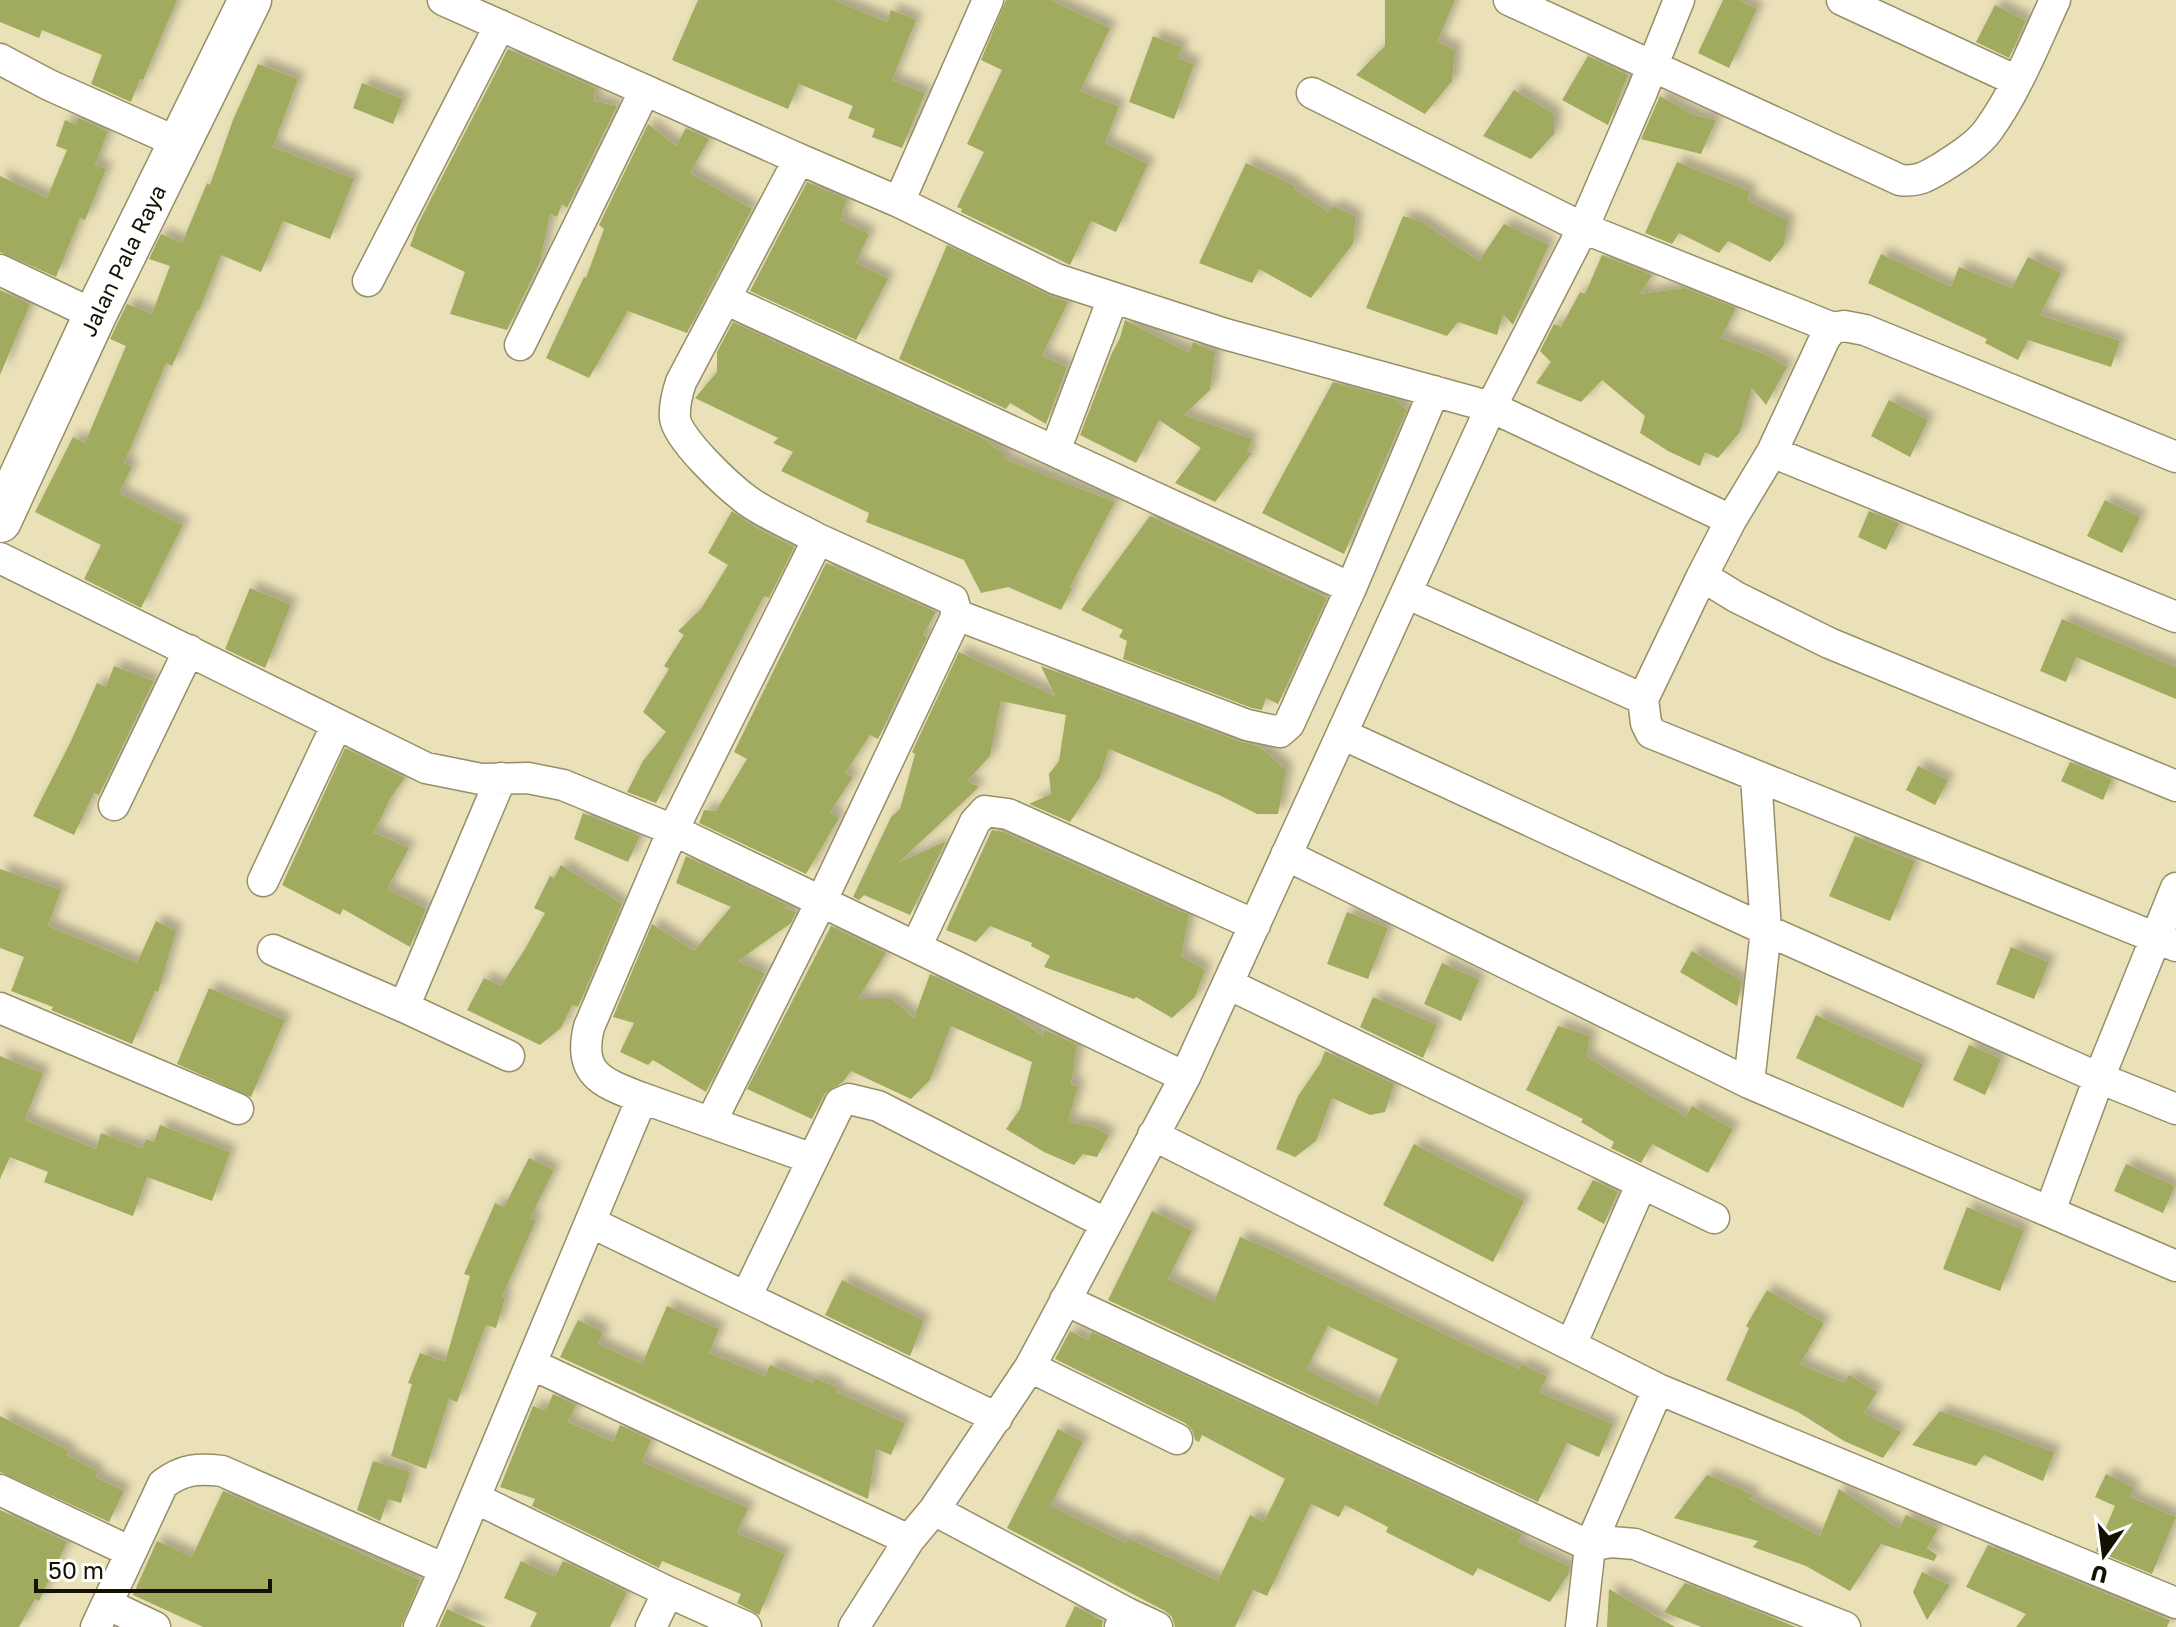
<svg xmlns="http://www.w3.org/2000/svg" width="2176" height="1627" font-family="'Golos Text',sans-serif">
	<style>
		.building { fill: #a0ab5e; fill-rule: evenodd; filter: url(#shadow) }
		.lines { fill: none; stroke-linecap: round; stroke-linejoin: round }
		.street-casing { stroke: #978e68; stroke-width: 33 }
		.secondary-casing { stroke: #978e68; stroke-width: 45 }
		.street { stroke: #fff; stroke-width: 30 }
		.secondary { stroke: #fff; stroke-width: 42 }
		.labels { text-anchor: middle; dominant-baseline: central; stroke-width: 8; stroke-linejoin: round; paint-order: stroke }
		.street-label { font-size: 22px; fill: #141103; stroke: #fff }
	</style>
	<defs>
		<filter id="shadow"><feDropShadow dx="7" dy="-7" stdDeviation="4" flood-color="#0004"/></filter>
	</defs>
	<rect width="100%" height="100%" fill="#ebe1b8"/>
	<path class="building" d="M0,0H177L143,80L140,79L131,102L91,84L102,55L42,30L39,38L0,22Z
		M698,0H834L887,22L891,10L916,20L892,80L925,93L902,148L872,137L875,129L848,118L853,106L799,84L788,109L672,60Z
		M1006,0H1050L1110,28L1080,91L1119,106L1105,143L1148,164L1116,232L1091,221L1070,265L961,212L962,209L957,207L984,152L967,144L1002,70L981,60Z
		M1385,0H1455L1437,42L1455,50L1452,81L1425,114L1356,75L1385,46Z
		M1723,0H1738L1757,9L1729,68L1698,53Z
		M1995,5L2026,21L2009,58L1976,42Z
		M1153,36L1182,47L1178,58L1194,64L1174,119L1129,102Z
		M508,49L595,88L594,101L617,106L567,208L562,204L557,217L550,214L540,262L507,330L450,314L465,272L410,246L418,224Z
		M1588,56L1628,75L1608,125L1562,100Z
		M258,64L298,79L273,147L354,179L330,239L283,221L261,272L221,255L199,311H197L172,366L166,363L124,463L132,467L119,493L183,525L141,608L84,579L101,545L35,512L73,437L85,443L126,346L110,339L127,304L152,314L170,266L149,259L161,234L182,243L207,183L210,185L233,120Z
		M362,83L403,99L393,124L353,108Z
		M1514,90L1554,114V134L1531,159L1483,136Z
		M1660,96L1694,115L1716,120L1701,154L1641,139Z
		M78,118L108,131L95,165L106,169L85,220L80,218L56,277L0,252V176L47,198L67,150L56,146L65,120L76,125Z
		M648,124L676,146L686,128L709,139L690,173L752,209L687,333L628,311L589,378L546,358L584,277L586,278L604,229L599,225Z
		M1677,162L1750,191L1748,201L1788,221L1784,245L1770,262L1728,241L1719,253L1679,233L1672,244L1645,233Z
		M1246,163L1295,186L1294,189L1328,212L1334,206L1356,217L1353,244L1311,298L1259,269L1252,283L1199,263Z
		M807,182L846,199L841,220L869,234L856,263L888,279L856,340L750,291Z
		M1403,216L1422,222L1479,261L1504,224L1549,245L1513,325L1503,314L1497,335L1458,322L1447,336L1366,308Z
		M947,245L1048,295L1068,302L1042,356L1067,367L1046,424L1010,403L1006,409L899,359Z
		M1881,254L1951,287L1959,267L2012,288L2028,257L2061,273L2040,315L2120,341L2111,367L2028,340L2018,360L1985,343L1987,339L1868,283Z
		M1602,255L1652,275L1640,294L1685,288L1736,308L1721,338L1762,353L1787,367L1766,405L1752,388L1740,432L1718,458L1705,452L1700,466L1668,451L1640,433L1645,416L1602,380L1581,402L1536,383L1551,362L1540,351L1554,324L1561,327L1580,292L1585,294Z
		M0,290L30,304L0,375Z
		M1125,320L1189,353L1193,342L1215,352L1210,390L1184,415L1252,439L1247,452L1252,453L1215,502L1175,483L1201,448L1159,420L1136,463L1080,435L1111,355L1120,338Z
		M733,322L989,441L988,443L1005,454L1004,459L1115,502L1070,587L1072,589L1061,610L1008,587L981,593L964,560L866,522L869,513L781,471L793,452L773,443L778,438L695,398L717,372V352Z
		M1333,382L1395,399L1407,410L1344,554L1262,513Z
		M1889,400L1928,420L1910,457L1871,436Z
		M2105,500L2140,517L2122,553L2087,536Z
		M732,511L755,527L794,547L769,598L764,596L656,803L627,792L643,761L666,732L643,712L669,669L664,666L684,635L678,631L701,609L728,565L708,553Z
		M1869,511L1899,523L1886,550L1858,537Z
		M1150,516L1327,598L1278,704L1266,698L1262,710L1252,708L1123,659L1127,641L1119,637L1123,630L1081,610Z
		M826,563L936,612L923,635L927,637L878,739L870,735L845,773L853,777L830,812L839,818L806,874L699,823L704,810L716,811L747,759L734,752Z
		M250,588L291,605L265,668L225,649Z
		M2062,619L2176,667V699L2076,657L2066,682L2040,671Z
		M959,652L1055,696L1041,666L1241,742L1259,746L1286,770L1278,814H1257L1219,795L1109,749L1100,777L1070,822L1029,804L1051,794L1049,774L1059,761L1066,715L1001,701L990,756L967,781L979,787L898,863L946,841L910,915L864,895L859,900L853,897L891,817L900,809L915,754L912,752Z
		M114,666L154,681L99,795L94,793L74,835L33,816L71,741L97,683L106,687Z
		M345,748L405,778L391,797L374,833L409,848L387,889L426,909L410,947L343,909L340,915L282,885Z
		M2070,762L2112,779L2103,800L2061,781Z
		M1918,766L1948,780L1935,805L1906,790Z
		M583,813L640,836L628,862L574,839Z
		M992,830L1003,832L1189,915L1181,956L1205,970L1195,997L1172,1018L1136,997L1134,999L1044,967L1050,956L1031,946L1032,943L990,926L976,942L946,930Z
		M1855,836L1915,861L1890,921L1829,896Z
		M686,856L787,905L785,908L796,912L791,923L738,961L765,973L706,1092L653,1060L648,1065L620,1052L634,1023L613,1017L652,924L694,951L731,907L676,883Z
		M561,865L622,904L578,1007L572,1005L561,1028L540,1045L467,1010L484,978L501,986L525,949L545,913L534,908L550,876L554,878Z
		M0,869L61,890L48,926L137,963L156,921L176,931L158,992L155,991L132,1044L51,1010L53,1007L11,991L24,957L0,948Z
		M1347,912L1388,928L1368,979L1327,964Z
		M831,926L886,953L858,999H892L914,1018L930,974L1007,1011L1043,1036L1045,1030L1077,1045L1071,1084L1078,1086L1068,1122L1094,1127L1109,1135L1097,1157L1083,1154L1074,1165L1044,1152L1006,1129L1020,1109L1032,1062L951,1026L930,1080L911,1099L851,1071L843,1082L824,1094L812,1119L747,1089Z
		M2011,947L2049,962L2034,999L1996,984Z
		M1692,951L1742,981L1737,1006L1680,972Z
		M1442,963L1479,980L1461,1021L1424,1004Z
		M209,988L285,1020L251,1097L177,1064Z
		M1373,997L1437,1025L1423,1058L1360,1027Z
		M1816,1015L1923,1064L1903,1108L1796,1058Z
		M1558,1026L1590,1036L1587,1057L1686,1117L1692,1106L1733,1129L1708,1173L1652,1144L1641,1163L1611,1148L1614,1142L1581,1122L1583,1119L1526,1090Z
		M1969,1045L2001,1059L1985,1095L1953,1080Z
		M1325,1051L1394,1084L1385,1112L1370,1115L1332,1098L1316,1141L1295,1157L1276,1149L1298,1096L1320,1064Z
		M0,1056L43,1073L25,1120L96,1149L101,1133L142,1148L146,1139L154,1142L160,1125L230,1152L212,1201L147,1177L133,1216L44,1182L48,1172L10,1157L0,1179Z
		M1414,1144L1524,1201L1493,1262L1383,1205Z
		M529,1158L554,1170L530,1218L536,1220L502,1297L505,1298L496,1328L486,1325L457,1402L449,1399L426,1469L391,1456L412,1384L408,1383L420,1353L445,1362L470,1276L464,1274L495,1203L504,1207Z
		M2126,1164L2175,1186L2163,1213L2114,1191Z
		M1593,1180L1618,1192L1604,1224L1577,1209Z
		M1967,1207L2024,1230L2000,1291L1943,1269Z
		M1152,1211L1192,1231L1168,1279L1214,1302L1240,1237L1272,1250L1459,1341L1519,1369L1522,1364L1547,1377L1539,1392L1613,1424L1599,1457L1567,1443L1538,1502L1108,1300ZM1328,1326L1398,1359L1377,1405L1306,1370Z
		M842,1280L924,1321L910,1356L825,1315Z
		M1767,1290L1824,1323L1800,1364L1844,1383L1849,1375L1877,1392L1864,1413L1901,1432L1883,1458L1844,1441L1798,1412L1726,1380L1749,1328L1746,1326Z
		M667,1306L719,1329L709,1353L765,1376L770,1365L813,1383L815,1378L838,1388L836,1392L905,1423L891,1455L876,1449L868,1499L560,1357L578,1320L603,1332L598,1344L642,1364Z
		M1070,1331L1088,1340L1092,1332L1522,1534L1518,1542L1570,1567L1569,1573L1550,1602L1478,1568L1473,1576L1386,1532L1388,1527L1345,1505L1339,1517L1311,1504L1267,1596L1253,1590L1235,1627H1175L1172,1617L1165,1611L1007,1528L1058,1429L1083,1442L1050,1506L1126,1543L1128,1538L1218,1581L1250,1515L1264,1522L1285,1479L1202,1435L1199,1442L1195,1440L1192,1430L1185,1423L1055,1359Z
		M553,1394L576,1405L568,1422L613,1442L620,1425L651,1440L642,1462L748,1508L737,1533L785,1554L759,1615L737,1603L741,1594L662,1561L659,1568L532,1506L535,1499L500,1487L533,1406L546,1411Z
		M1940,1411L2054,1452L2043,1481L1984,1455L1976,1466L1912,1445Z
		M0,1416L69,1451L67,1455L98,1472L95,1477L124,1491L109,1522L0,1472Z
		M373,1461L410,1472L401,1503L388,1499L380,1521L357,1510Z
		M2106,1474L2134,1488L2130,1497L2176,1517L2152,1574L2096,1551L2115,1506L2095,1497Z
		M1707,1475L1754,1495L1749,1499L1820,1536L1839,1489L1899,1529L1906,1515L1938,1529L1927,1548L1937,1555L1934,1561L1881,1544L1850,1591L1806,1566L1753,1547L1758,1541L1674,1518Z
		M223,1491L420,1580L401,1627H203L133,1595L157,1541L192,1557Z
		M0,1510L67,1542L39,1601L35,1599L19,1627H0Z
		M1988,1545L2170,1620L2167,1627H2016L2026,1614L1966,1587Z
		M521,1561L555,1577L563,1561L627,1592L610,1627H530L537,1613L504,1598Z
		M1922,1572L1950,1585L1927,1620L1913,1592Z
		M1685,1583L1796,1627H1701L1664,1612Z
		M1609,1589L1675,1627H1607Z
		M1075,1606L1103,1621L1102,1627H1065Z
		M447,1609L486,1627H439Z"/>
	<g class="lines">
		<g class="street-casing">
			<path id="street" d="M443,0L799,159L681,382C677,394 674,406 675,418C677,439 730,488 748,501C769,516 795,526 818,539L673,830L1185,1077
				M1509,0L1900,180C1918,182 1926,177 1941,168C1957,158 1978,145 1989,129C2017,90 2035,43 2055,0
				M1842,0L2017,81
				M0,59L49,85L179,143
				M1312,93L1583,228L1833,328
				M799,159L899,202L1056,279L1225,334L1491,407L1731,520L1772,452L1825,338L1833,328L1844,326L1865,330L2176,457
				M899,202L988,0
				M0,270L95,315
				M368,281L500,25
				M725,299L1351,588L1289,724L1280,732L1247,725L957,615
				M520,345L645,90
				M1055,451L1113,298
				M1772,452L2176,617
				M1731,520L1702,576L1736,597L1829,643L2176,786
				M0,558L426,768L481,779L528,778L563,785L673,830L589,1027C577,1075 603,1083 642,1098L445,1569L222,1471C198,1468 183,1469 163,1484L96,1627
				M1351,588L1434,391
				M1406,593L1643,699L1646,723L1651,733L2176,946
				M1643,699L1702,576
				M1342,734L1766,930L2099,1078L2176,1109
				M501,778L404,1007L509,1056
				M114,805L189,650
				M1286,855L1749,1083L2176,1266
				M263,881L337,724
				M916,947L975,822L985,811L1008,814L1255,925
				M273,950L404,1007
				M1228,984L1714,1218
				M0,1008L238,1109
				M1749,1083L1766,930L1756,776
				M642,1098L813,1159
				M711,1122L821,902L957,615L953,600L818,539
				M1153,1135L1658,1389L2176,1603
				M2050,1211L2099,1078L2176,888
				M590,1222L997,1418
				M746,1297L840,1103L849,1099L878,1106L1105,1223
				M1065,1300L1590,1546L1611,1542L1635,1544L1845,1627
				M1571,1345L1641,1185
				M531,1364L909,1540
				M1030,1367L1177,1439
				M0,1490L131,1552
				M475,1498L668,1592
				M934,1510L1127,1613L1120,1627
				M107,1604L155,1627
				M1127,1613L1157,1627
				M419,1627L445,1569
				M651,1627L668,1592L746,1627
				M854,1627L909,1540L934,1510L1030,1367L1185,1077L1491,407L1583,228L1642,92L1679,0
				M1581,1627L1590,1546L1658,1389"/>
		</g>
		<g class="secondary-casing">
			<g id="secondary">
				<path id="s1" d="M0,521L95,315L250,0"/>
			</g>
		</g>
		<use href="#street" class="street"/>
		<use href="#secondary" class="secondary"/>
	</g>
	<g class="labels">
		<g class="street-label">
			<text stroke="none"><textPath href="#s1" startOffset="288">Jalan Pala Raya</textPath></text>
		</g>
	</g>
	<g transform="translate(2104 1555) rotate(194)" stroke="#ffffff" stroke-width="6" paint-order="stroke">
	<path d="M0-6L14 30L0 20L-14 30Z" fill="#141103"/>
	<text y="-12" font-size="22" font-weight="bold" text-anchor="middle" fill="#141103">U</text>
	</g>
	<path d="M36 1579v12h234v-12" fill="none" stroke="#141103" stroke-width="4"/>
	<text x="48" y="1579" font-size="24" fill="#141103" stroke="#ffffff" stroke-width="6" paint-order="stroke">50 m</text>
</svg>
